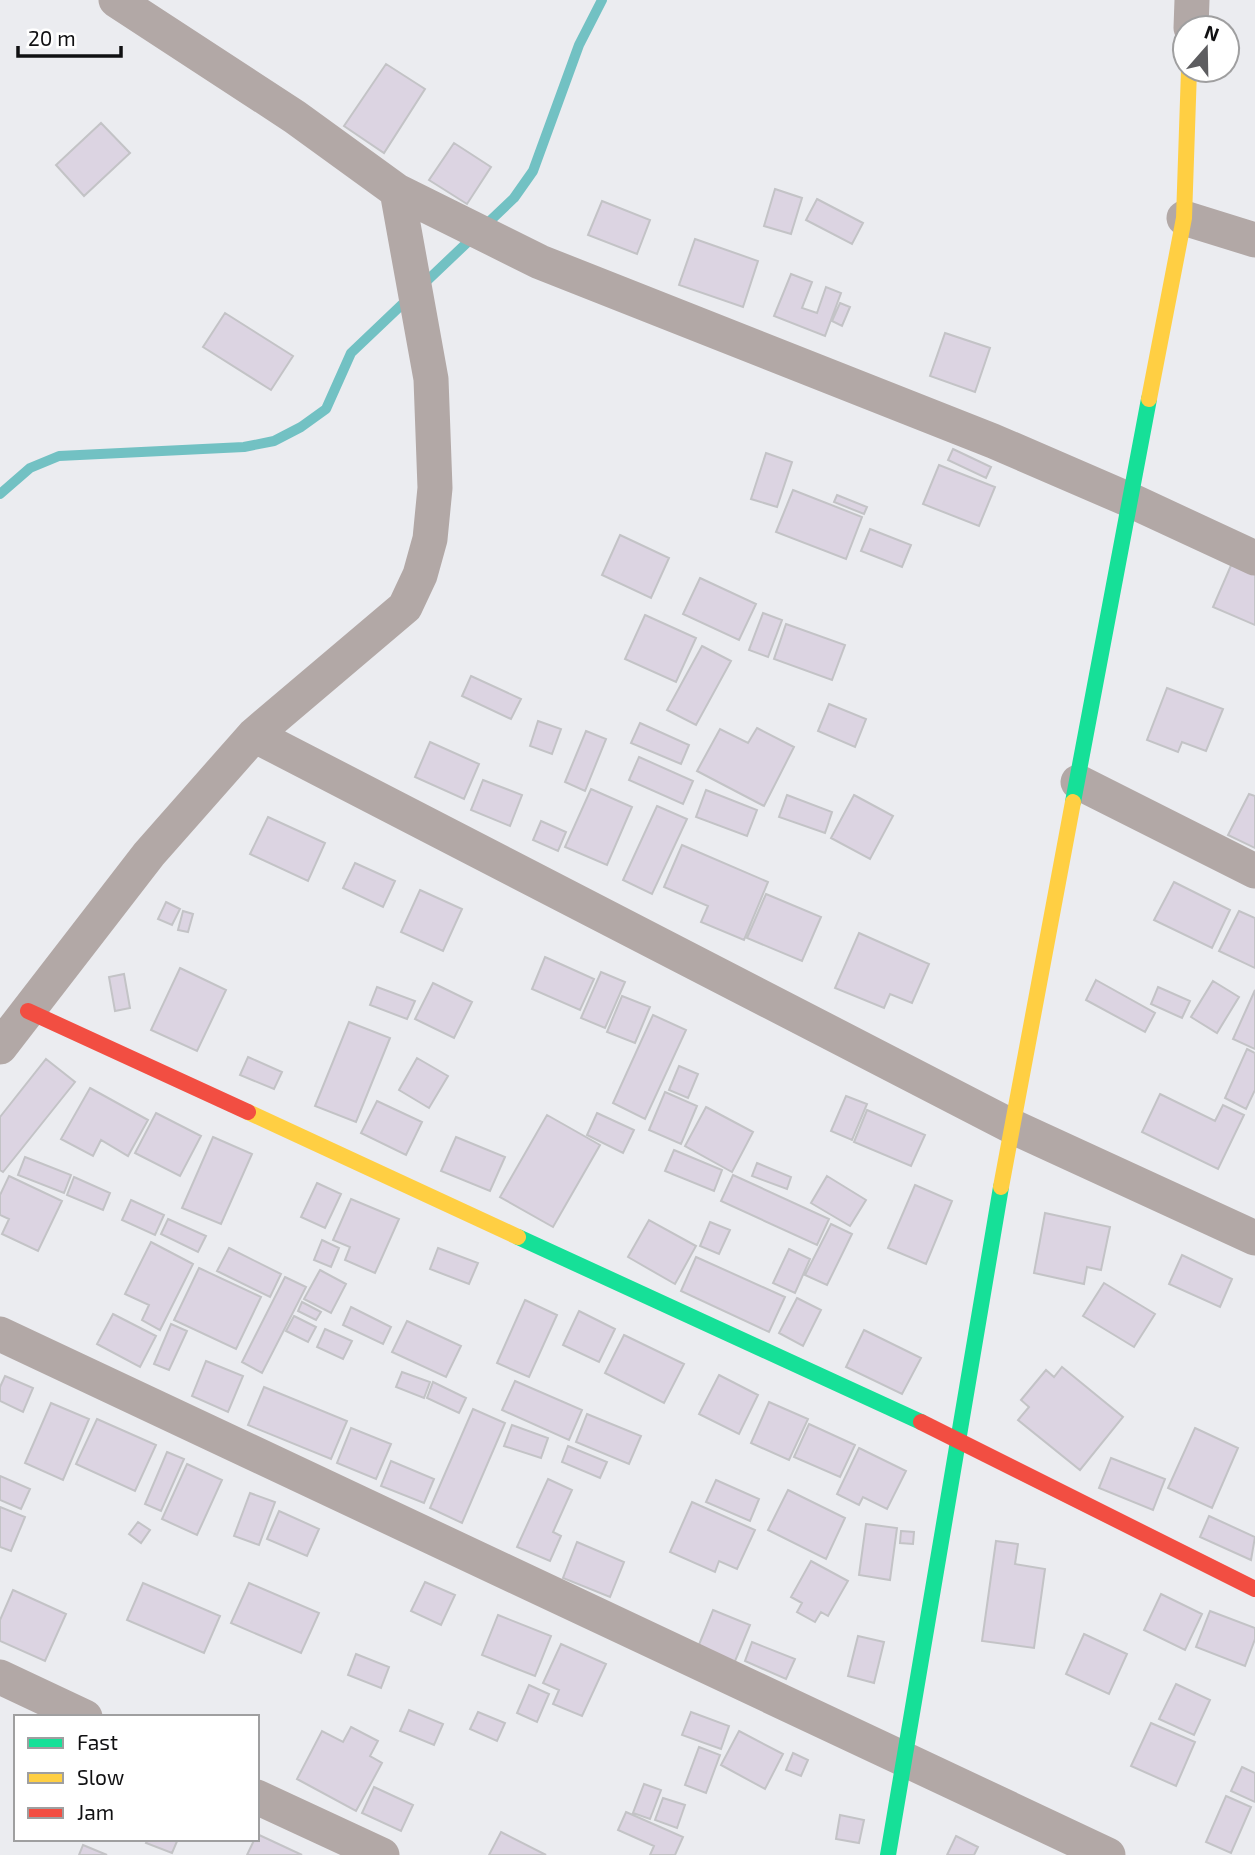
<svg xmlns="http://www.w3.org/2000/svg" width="1255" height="1855" font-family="'Exo 2',sans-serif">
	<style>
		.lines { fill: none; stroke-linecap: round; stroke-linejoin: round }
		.stream { stroke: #72c1c3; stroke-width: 10 }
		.building { fill: #dcd4e2; stroke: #c3c3c6; stroke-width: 2 }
		.street { stroke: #b2a8a6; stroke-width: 35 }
		.fast { stroke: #16e098; stroke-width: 16 }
		.slow { stroke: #ffcf43; stroke-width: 16 }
		.jam { stroke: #f24e42; stroke-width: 16 }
	</style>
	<rect width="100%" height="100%" fill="#ebecf0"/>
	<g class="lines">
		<path class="stream" d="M0,494L30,468L59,456L244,447L274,441L301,427L326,409L351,353L514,198L533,171L579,45L602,0"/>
	</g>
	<path class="building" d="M386,64L425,89L384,153L344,126Z
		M101,123L130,153L84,196L56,165Z
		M454,143L491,167L467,204L429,180Z
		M775,189L802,198L791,234L764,226Z
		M817,199L863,223L852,244L806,220Z
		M602,201L650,220L637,254L588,235Z
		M695,239L758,261L743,307L679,285Z
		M791,274L812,282L802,308L817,313L826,287L841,293L825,336L774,316Z
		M840,303L850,307L842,326L832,321Z
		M225,313L293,356L271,390L203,347Z
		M945,333L990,348L975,392L930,376Z
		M953,449L991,467L986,478L948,460Z
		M766,453L792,462L777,507L751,499Z
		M939,465L995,487L979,526L923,504Z
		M793,490L862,517L846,559L776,532Z
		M837,495L867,507L864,514L834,502Z
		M870,529L911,545L902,567L861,551Z
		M620,535L669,558L651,598L602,575Z
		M1232,563L1255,573V625L1213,607Z
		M700,578L756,604L739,640L683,614Z
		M763,613L782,620L768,657L749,650Z
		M645,615L696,638L676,682L625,659Z
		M786,624L845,645L832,680L774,659Z
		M702,646L731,661L696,725L667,710Z
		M471,676L521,699L511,719L462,696Z
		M1167,688L1223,709L1206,751L1182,742L1178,752L1147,740Z
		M829,704L866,719L855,747L818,731Z
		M538,721L561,729L552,754L530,746Z
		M640,723L689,745L681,764L631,743Z
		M757,728L794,747L764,806L697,771L720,729L748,743Z
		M586,731L606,739L585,791L565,782Z
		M430,742L479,764L464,799L415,777Z
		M639,757L693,781L683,804L629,780Z
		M483,780L522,795L510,826L471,810Z
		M591,789L632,807L607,865L565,847Z
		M706,790L757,810L747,836L696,817Z
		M1249,794L1255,796V848L1228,835Z
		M787,795L832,812L825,833L779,817Z
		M854,795L893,816L870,859L831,838Z
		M657,806L687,819L652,894L623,880Z
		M268,817L325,843L308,881L250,854Z
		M541,821L566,832L558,851L533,840Z
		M682,845L768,882L744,940L701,922L708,906L664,887Z
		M355,863L395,881L383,907L343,888Z
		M1174,882L1230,910L1212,948L1154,920Z
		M420,890L462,909L443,951L401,932Z
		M766,894L821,917L802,961L747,938Z
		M166,902L180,909L172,925L158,919Z
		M183,911L193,914L188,932L178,930Z
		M1239,911L1255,918V968L1219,951Z
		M859,933L929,964L912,1003L890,994L884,1008L835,988Z
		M545,957L594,979L580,1010L532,989Z
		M180,968L226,990L197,1051L151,1030Z
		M601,972L625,982L605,1028L581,1018Z
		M124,974L130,1008L115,1011L109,977Z
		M1096,980L1155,1013L1145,1032L1086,1000Z
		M1213,981L1239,997L1217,1033L1191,1017Z
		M433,983L472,1002L454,1038L415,1019Z
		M377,987L415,1001L407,1019L370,1005Z
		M1158,987L1190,1001L1182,1018L1151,1004Z
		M1255,990V1049L1233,1039Z
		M622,996L650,1007L635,1043L607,1032Z
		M653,1015L686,1030L645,1119L613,1103Z
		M349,1022L390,1038L356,1122L315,1106Z
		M1247,1049L1255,1053V1090L1246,1109L1225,1098Z
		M248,1057L282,1072L274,1089L240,1075Z
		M417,1058L448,1076L429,1108L399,1090Z
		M46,1059L75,1082L3,1172L0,1170V1117Z
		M679,1066L698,1074L688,1098L669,1090Z
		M90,1088L148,1120L128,1156L101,1140L93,1156L61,1139Z
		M665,1092L697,1106L681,1144L649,1130Z
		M1160,1094L1215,1121L1223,1105L1244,1115L1218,1169L1142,1132Z
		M846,1096L867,1104L852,1140L831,1131Z
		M377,1101L422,1122L406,1155L361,1133Z
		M706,1107L753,1132L732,1172L685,1146Z
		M867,1110L925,1135L911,1166L854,1142Z
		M156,1113L201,1136L180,1176L135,1153Z
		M597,1113L634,1130L623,1153L587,1135Z
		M547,1115L600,1145L553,1227L500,1197Z
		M213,1137L252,1154L221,1224L182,1208Z
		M456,1137L505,1157L490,1191L441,1171Z
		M674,1150L722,1170L714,1191L665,1171Z
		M25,1157L71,1175L64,1193L18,1175Z
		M757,1163L791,1177L787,1189L752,1176Z
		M733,1175L829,1219L817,1245L721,1201Z
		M9,1176L62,1201L38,1251L2,1234L9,1219L0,1215V1195Z
		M827,1176L866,1200L850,1226L811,1203Z
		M74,1177L110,1193L103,1210L67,1195Z
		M317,1183L341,1194L325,1228L301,1217Z
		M915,1185L952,1201L926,1264L888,1248Z
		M351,1199L399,1219L375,1273L345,1260L350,1247L333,1240Z
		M131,1200L164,1215L155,1235L122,1220Z
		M1045,1213L1110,1227L1101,1270L1087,1267L1084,1284L1034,1273Z
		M168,1219L206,1236L198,1252L161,1234Z
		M649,1220L696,1246L675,1284L628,1257Z
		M710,1222L730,1230L719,1254L700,1246Z
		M831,1224L852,1234L827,1285L805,1275Z
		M322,1240L339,1248L331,1267L314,1260Z
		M151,1242L193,1264L160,1330L142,1320L149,1305L125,1294Z
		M229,1248L281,1274L270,1297L217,1271Z
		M438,1248L478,1263L469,1284L430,1269Z
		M789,1249L810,1259L795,1293L773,1283Z
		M1182,1255L1232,1279L1220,1307L1169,1284Z
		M696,1257L785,1297L769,1332L681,1291Z
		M199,1268L261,1297L236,1349L174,1320Z
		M320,1270L346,1284L331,1313L304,1299Z
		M285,1277L306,1287L262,1373L242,1362Z
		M1104,1283L1155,1314L1134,1347L1083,1316Z
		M797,1298L821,1310L803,1346L779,1333Z
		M525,1300L557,1315L529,1377L497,1363Z
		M302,1302L321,1312L316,1320L298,1311Z
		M351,1307L391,1327L383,1344L343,1325Z
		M579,1311L615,1329L599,1362L563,1345Z
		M113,1314L156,1336L140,1367L97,1344Z
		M294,1316L316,1327L308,1342L286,1331Z
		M407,1321L461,1346L446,1377L392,1352Z
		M171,1324L187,1331L169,1370L154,1364Z
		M325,1329L352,1341L343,1359L317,1347Z
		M864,1330L921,1358L902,1394L846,1367Z
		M624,1335L684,1364L664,1403L605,1373Z
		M206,1361L243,1376L228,1412L192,1396Z
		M1062,1367L1123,1417L1080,1470L1018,1420L1029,1407L1021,1400L1046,1370L1054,1377Z
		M402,1372L430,1382L424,1398L396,1387Z
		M719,1375L758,1395L739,1434L699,1414Z
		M5,1376L33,1388L23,1412L0,1401V1387Z
		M515,1381L582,1410L569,1440L502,1410Z
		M433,1382L466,1398L459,1413L427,1398Z
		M264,1387L347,1421L331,1459L248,1425Z
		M769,1402L808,1419L789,1460L751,1443Z
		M51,1403L89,1419L63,1480L25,1463Z
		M473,1409L505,1423L462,1523L430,1508Z
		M587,1414L641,1436L629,1464L576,1442Z
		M97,1419L156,1445L135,1491L76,1464Z
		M809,1424L855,1445L840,1477L794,1457Z
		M512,1425L548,1438L541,1458L504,1446Z
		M351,1428L391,1444L376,1479L337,1463Z
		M1195,1428L1238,1448L1212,1508L1168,1488Z
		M568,1446L607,1462L600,1478L562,1462Z
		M859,1448L906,1471L887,1509L863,1497L859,1505L837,1494Z
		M167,1452L184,1459L161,1511L145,1504Z
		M1111,1458L1165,1479L1153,1510L1099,1488Z
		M391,1461L434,1479L424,1503L381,1486Z
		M187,1464L222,1480L197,1535L162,1519Z
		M0,1476L30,1489L21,1509L0,1500Z
		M548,1479L572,1490L553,1532L561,1536L550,1561L517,1547Z
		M716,1480L759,1499L750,1521L706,1502Z
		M788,1490L845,1518L826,1559L768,1530Z
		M250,1493L275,1502L259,1545L234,1536Z
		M692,1502L755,1530L737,1569L719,1561L715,1572L670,1552Z
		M0,1507L25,1517L11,1551L0,1547Z
		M279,1511L319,1529L307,1556L267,1539Z
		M1209,1516L1255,1537L1251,1560L1200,1537Z
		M138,1522L150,1530L141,1543L129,1534Z
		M866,1524L897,1528L890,1580L859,1575Z
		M901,1531L914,1532L913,1544L900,1543Z
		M996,1541L1018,1544L1015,1564L1045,1569L1034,1648L982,1641Z
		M577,1542L624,1562L610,1597L563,1578Z
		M811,1561L848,1581L828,1616L821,1612L815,1622L797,1612L802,1603L791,1597Z
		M425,1582L455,1595L441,1625L411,1611Z
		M143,1583L220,1616L204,1653L127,1620Z
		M249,1583L319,1613L301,1653L231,1623Z
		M13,1590L66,1614L45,1661L0,1641V1620Z
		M1161,1594L1202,1614L1185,1650L1144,1630Z
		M713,1610L750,1625L733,1666L696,1652Z
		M1210,1611L1255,1628V1639L1245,1666L1196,1647Z
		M498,1615L551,1636L535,1676L482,1655Z
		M1084,1634L1127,1654L1109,1694L1066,1674Z
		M858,1636L884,1642L874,1683L848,1676Z
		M752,1642L795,1659L786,1679L745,1661Z
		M561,1644L606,1664L582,1716L553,1704L559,1690L543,1683Z
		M356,1654L389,1667L381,1688L348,1675Z
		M1176,1684L1210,1700L1194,1735L1159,1719Z
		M529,1685L549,1694L537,1722L517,1713Z
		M409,1710L443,1724L434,1745L400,1731Z
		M478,1712L505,1723L497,1741L470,1729Z
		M691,1712L729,1726L721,1749L682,1735Z
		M1151,1723L1195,1742L1176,1786L1131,1766Z
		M351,1727L378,1741L370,1756L382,1763L356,1811L297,1779L322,1731L343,1742Z
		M739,1731L783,1754L765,1789L721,1765Z
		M699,1747L720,1755L706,1793L685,1785Z
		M793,1753L808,1760L801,1776L786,1770Z
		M1242,1767L1255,1773V1802L1231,1791Z
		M644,1784L661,1790L650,1819L633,1813Z
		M374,1787L413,1805L401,1831L362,1813Z
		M1226,1796L1251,1807L1231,1853L1206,1842Z
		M663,1798L685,1805L677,1828L655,1820Z
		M626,1812L683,1837L675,1855H650L654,1846L618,1830Z
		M840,1815L864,1820L859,1843L836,1839Z
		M501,1832L546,1855H489Z
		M257,1834L302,1855H247Z
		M956,1836L978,1847L974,1855H947Z
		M148,1839H178L172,1853L146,1843Z
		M83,1845L107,1855H79Z"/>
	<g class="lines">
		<path class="street" d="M116,0L295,117L397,191L540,262L993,441L1132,501L1255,558
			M1191,28L1192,0
			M1184,218L1255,240
			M254,735L1011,1126L1255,1238
			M1078,782L1255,871
			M0,1047L149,854L254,735L405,607L420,575L430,539L435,488L431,379L397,191
			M0,1334L1108,1855
			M0,1677L85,1717
			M257,1797L382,1855"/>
		<path class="fast" d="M1073,802L1149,399
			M518,1237L921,1422
			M888,1855L1001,1187"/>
		<path class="slow" d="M1149,399L1184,218L1189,70
			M248,1112L518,1237
			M1001,1187L1073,802"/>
		<path class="jam" d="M28,1011L248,1112
			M921,1422L1255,1589"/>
	</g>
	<rect x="14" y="1715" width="245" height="126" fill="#ffffff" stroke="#9f9fa0" stroke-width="2"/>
	<rect x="28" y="1738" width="35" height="10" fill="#16e098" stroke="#9f9fa0" stroke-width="2"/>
	<text x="77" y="1750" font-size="21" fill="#101012">Fast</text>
	<rect x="28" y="1773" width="35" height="10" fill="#ffcf43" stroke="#9f9fa0" stroke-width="2"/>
	<text x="77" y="1785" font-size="21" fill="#101012">Slow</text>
	<rect x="28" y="1808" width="35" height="10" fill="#f24e42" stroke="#9f9fa0" stroke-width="2"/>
	<text x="77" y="1820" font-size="21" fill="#101012">Jam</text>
	<g transform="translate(1206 49) rotate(20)"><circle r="33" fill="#ffffff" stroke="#9f9fa0" stroke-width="2"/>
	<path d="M0-5L12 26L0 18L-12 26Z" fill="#5d5d60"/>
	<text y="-10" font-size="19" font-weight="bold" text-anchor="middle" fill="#101012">N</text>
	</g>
	<path d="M18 46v10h103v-10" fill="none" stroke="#101012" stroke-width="3.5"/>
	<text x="28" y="46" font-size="21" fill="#101012" stroke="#ffffff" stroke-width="5" paint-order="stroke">20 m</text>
</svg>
